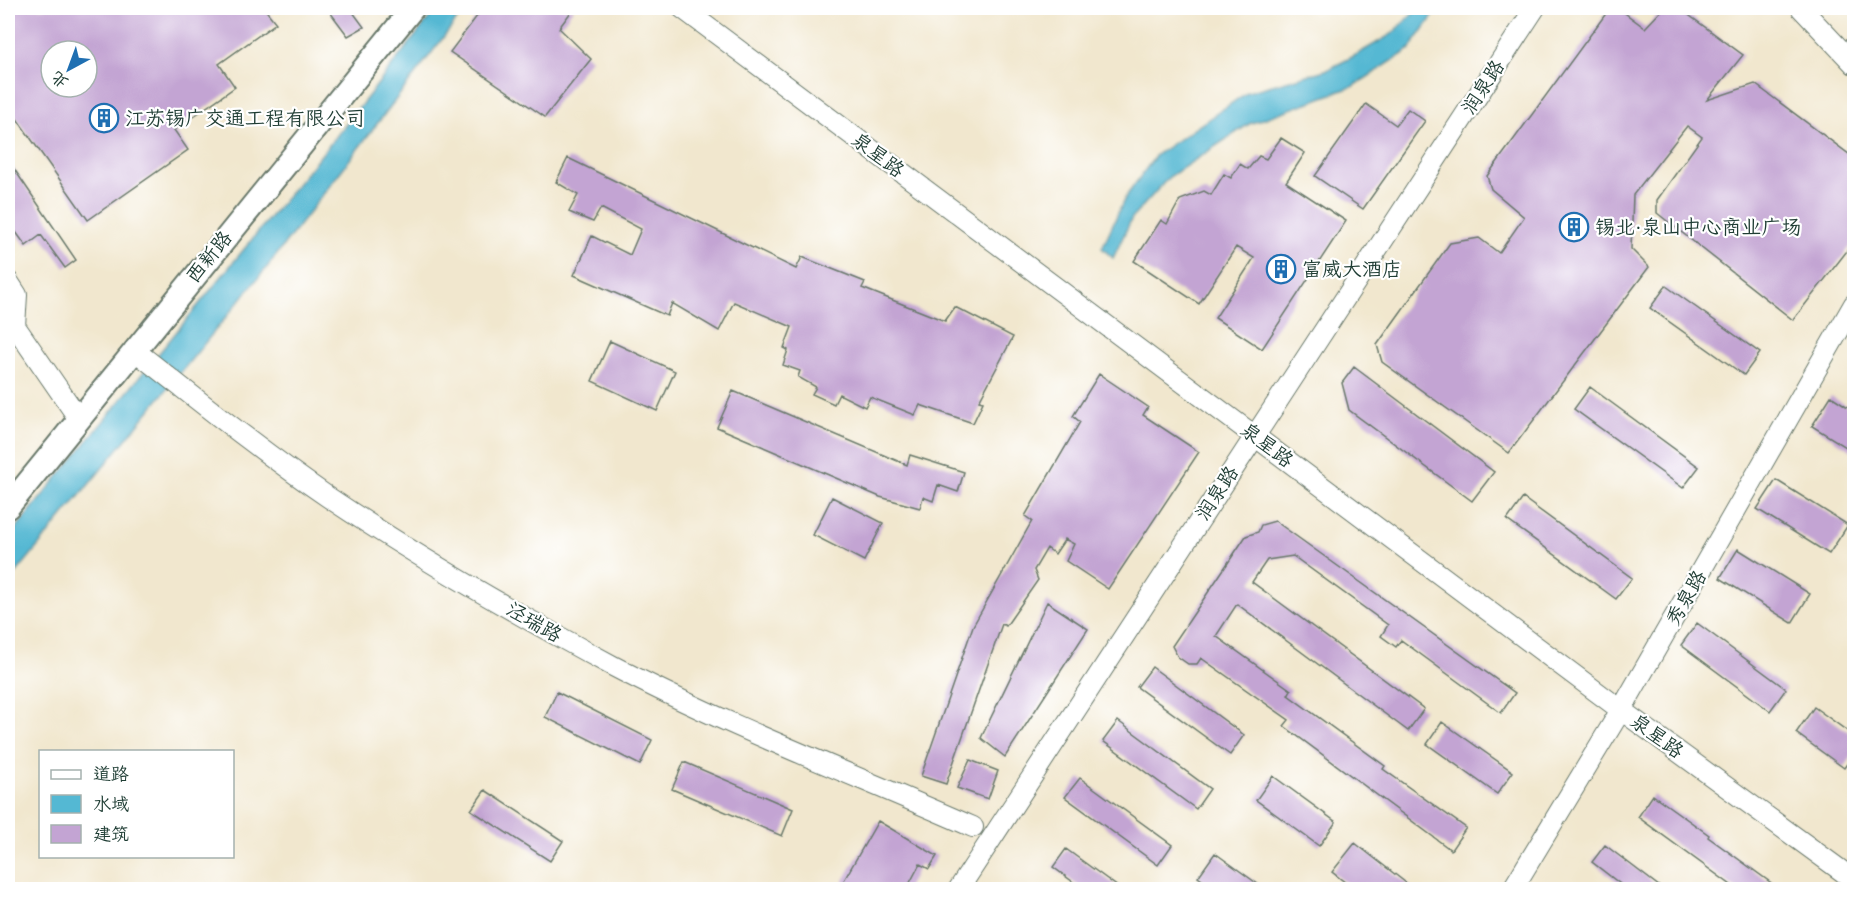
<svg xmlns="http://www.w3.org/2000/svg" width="1862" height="897" font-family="Pangolin,'LXGW WenKai TC',sans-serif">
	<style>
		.water { fill: #54b8d3; stroke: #3a7a84; stroke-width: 1.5 }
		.building { fill: #c3a4d3; fill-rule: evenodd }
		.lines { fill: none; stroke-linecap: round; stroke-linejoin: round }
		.tertiary-casing { stroke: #68786a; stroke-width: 22 }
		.secondary-casing { stroke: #68786a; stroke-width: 26 }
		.tertiary { stroke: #fff; stroke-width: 20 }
		.secondary { stroke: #fff; stroke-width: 22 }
		.labels { text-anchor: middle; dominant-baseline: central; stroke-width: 4.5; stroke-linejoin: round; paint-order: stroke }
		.street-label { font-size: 20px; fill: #1f3d34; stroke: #fff }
		.poi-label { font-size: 20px; fill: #1f3d34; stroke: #fff; text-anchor: start }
	</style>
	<rect width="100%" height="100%" fill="#fff"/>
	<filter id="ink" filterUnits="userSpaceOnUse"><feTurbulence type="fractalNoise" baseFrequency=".0167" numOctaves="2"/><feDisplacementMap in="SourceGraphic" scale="12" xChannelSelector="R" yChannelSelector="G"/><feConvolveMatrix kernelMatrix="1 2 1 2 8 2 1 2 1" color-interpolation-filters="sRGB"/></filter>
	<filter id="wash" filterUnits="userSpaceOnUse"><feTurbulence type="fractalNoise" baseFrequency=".008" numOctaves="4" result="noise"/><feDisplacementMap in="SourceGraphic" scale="24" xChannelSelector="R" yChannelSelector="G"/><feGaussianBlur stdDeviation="1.35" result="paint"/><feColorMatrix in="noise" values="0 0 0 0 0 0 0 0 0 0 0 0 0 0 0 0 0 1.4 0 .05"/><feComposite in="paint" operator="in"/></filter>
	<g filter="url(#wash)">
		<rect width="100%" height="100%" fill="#f1e7ce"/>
		<path class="water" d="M437,8H466L268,266L8,583V538L352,117Z
			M1419,8H1439L1409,50L1354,86L1249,124L1169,177L1132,218L1113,258L1102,248L1125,198L1156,155L1248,92L1329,69L1356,55L1392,34Z"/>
		<g id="blocks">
			<path class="building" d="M8,8H264L276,23L219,64L235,87L174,130L188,150L88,220L8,106ZM51,51H87V87H51Z
				M327,8H350L364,27L348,36Z
				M483,8H574L559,28L591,59L545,117L450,52Z
				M1610,8H1618L1645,28L1664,8H1679L1743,55L1707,100L1755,84L1854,158V242L1793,320L1657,213V200L1702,137L1687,126L1633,195L1631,249L1649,267L1509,453L1382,362L1377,345L1450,243L1479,238L1499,253L1524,217L1491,189L1487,176Z
				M1366,104L1396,125L1408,109L1425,121L1363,209L1315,176Z
				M1281,138L1305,153L1286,182L1346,221L1262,349L1215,318L1254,258L1236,247L1199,304L1134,261L1161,220L1167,224L1180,200L1204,191L1211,195L1224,174L1231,178L1240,164L1248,169L1259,156L1266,159Z
				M568,158L796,269L802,257L865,282L862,288L945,321L955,307L1013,337L979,401L983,402L973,423L920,405L915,415L870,397L865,407L839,394L834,404L812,394L816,387L798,377L800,371L783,365L788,350L784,348L792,327L734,302L719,331L672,303L667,316L574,275L592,236L630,255L641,229L601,208L593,222L569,212L578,195L556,182Z
				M8,160L76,260L65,268L41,235L26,246L8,221Z
				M1666,286L1760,353L1744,375L1650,308Z
				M610,341L675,371L657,411L592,381Z
				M1354,367L1494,472L1472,501L1349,410L1342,383Z
				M1099,374L1148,407L1143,415L1199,452L1108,589L1066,561L1074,544L1065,539L1055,554L1047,548L1034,570L1038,580L1006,626L1002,624L946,784L921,776L973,626L1032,521L1025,516L1080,422L1073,416Z
				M1590,387L1699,467L1683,488L1574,409Z
				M733,391L907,465L910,455L964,472L958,492L938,485L933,501L923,497L920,508L880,497L717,427Z
				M1831,396L1854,411V452L1812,426Z
				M1776,480L1848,525L1829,554L1757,509Z
				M832,497L883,523L864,561L813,535Z
				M1523,498L1632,578L1616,599L1507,520Z
				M1275,521L1515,693L1501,713L1401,640L1396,647L1381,636L1388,625L1293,556L1267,560L1252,582L1424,709L1408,731L1237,604L1216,636L1291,690L1288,695L1385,766L1383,769L1466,828L1451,850L1284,726L1289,720L1201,658L1197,664H1188L1178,657L1172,646L1246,536L1258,532L1261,525Z
				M1738,549L1810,594L1792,623L1720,578Z
				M1047,602L1088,629L1005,757L981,738Z
				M1697,623L1786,689L1770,711L1681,645Z
				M1152,667L1244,735L1230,755L1137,687Z
				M557,692L652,740L640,765L545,717Z
				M1814,707L1854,736V754L1844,768L1796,733Z
				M1118,721L1210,789L1196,809L1103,741Z
				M1442,722L1513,772L1497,794L1427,744Z
				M970,760L998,771L988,799L957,788Z
				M684,762L793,809L782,836L672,789Z
				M1273,776L1336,822L1319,846L1256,800Z
				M1080,778L1172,845L1158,865L1065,797Z
				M485,790L563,841L550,861L471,810Z
				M1653,795L1709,835L1708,837L1781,890H1738L1638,817Z
				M878,821L937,856L929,869L920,864L906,890H855L843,882Z
				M1355,843L1415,890H1355L1332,872Z
				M1605,845L1664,890H1628L1592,862Z
				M1066,849L1122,890H1084L1053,867Z
				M1215,853L1266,890H1216L1198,877Z"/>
		</g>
	</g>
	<g filter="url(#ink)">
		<use href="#blocks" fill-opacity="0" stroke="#68786a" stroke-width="1.5"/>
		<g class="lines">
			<g class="tertiary-casing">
				<path id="tertiary" d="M682,8L1621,710L1854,880
					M1801,8L1854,64
					M8,281L17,295L15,326
					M8,320L15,326L79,419
					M134,350C198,400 261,451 328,497C419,558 516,614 613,666C729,727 853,774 973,827
					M958,890L1535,8
					M1512,890L1621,710L1854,304"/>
			</g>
			<g class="secondary-casing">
				<path id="secondary" d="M8,507L413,8"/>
			</g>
			<use href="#tertiary" class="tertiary"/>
			<use href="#secondary" class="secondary"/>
		</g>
	</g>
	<defs>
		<g id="building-ring" transform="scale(1.5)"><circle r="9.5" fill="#fff" stroke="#1f6fb2" stroke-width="1.5"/><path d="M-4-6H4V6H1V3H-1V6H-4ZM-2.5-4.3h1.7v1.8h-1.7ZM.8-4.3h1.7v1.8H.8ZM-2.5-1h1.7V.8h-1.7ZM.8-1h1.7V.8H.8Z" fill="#1f6fb2"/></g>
	</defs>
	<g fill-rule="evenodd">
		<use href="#building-ring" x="104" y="118"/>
		<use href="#building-ring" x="1574" y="227"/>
		<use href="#building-ring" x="1281" y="269"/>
	</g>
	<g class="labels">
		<g class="street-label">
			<text transform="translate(1483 87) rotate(-57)">润泉路</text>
			<text transform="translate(878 155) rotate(37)">泉星路</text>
			<text transform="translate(209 257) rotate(-51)">西新路</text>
			<text transform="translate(1267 445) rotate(37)">泉星路</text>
			<text transform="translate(1217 493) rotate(-57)">润泉路</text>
			<text transform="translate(1686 598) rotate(-60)">秀泉路</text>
			<text transform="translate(534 622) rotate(30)">泾瑞路</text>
			<text transform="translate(1657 736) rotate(36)">泉星路</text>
		</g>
		<g class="poi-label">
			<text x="125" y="118">江苏锡广交通工程有限公司</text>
			<text x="1595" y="227">锡北·泉山中心商业广场</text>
			<text x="1302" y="269">富威大酒店</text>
		</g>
	</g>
	<rect width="1862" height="897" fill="none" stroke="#fff" stroke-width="30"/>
	<rect x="39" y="750" width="195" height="108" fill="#ffffff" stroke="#a5b1ae" stroke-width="1.5"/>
	<rect x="51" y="770" width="30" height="9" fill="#ffffff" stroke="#a5b1ae" stroke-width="1.5"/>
	<text x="93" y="780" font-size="18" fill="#1f3d34">道路</text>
	<rect x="51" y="795" width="30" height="18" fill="#54b8d3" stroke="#a5b1ae" stroke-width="1.5"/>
	<text x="93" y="810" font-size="18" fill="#1f3d34">水域</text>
	<rect x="51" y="825" width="30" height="18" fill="#c3a4d3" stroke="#a5b1ae" stroke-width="1.5"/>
	<text x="93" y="840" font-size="18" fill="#1f3d34">建筑</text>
	<g transform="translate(69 69) rotate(221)"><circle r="28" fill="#ffffff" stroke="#a5b1ae" stroke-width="1.5"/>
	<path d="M0-4.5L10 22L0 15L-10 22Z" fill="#1f6fb2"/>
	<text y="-9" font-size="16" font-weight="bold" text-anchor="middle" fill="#1f3d34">北</text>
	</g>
</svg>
